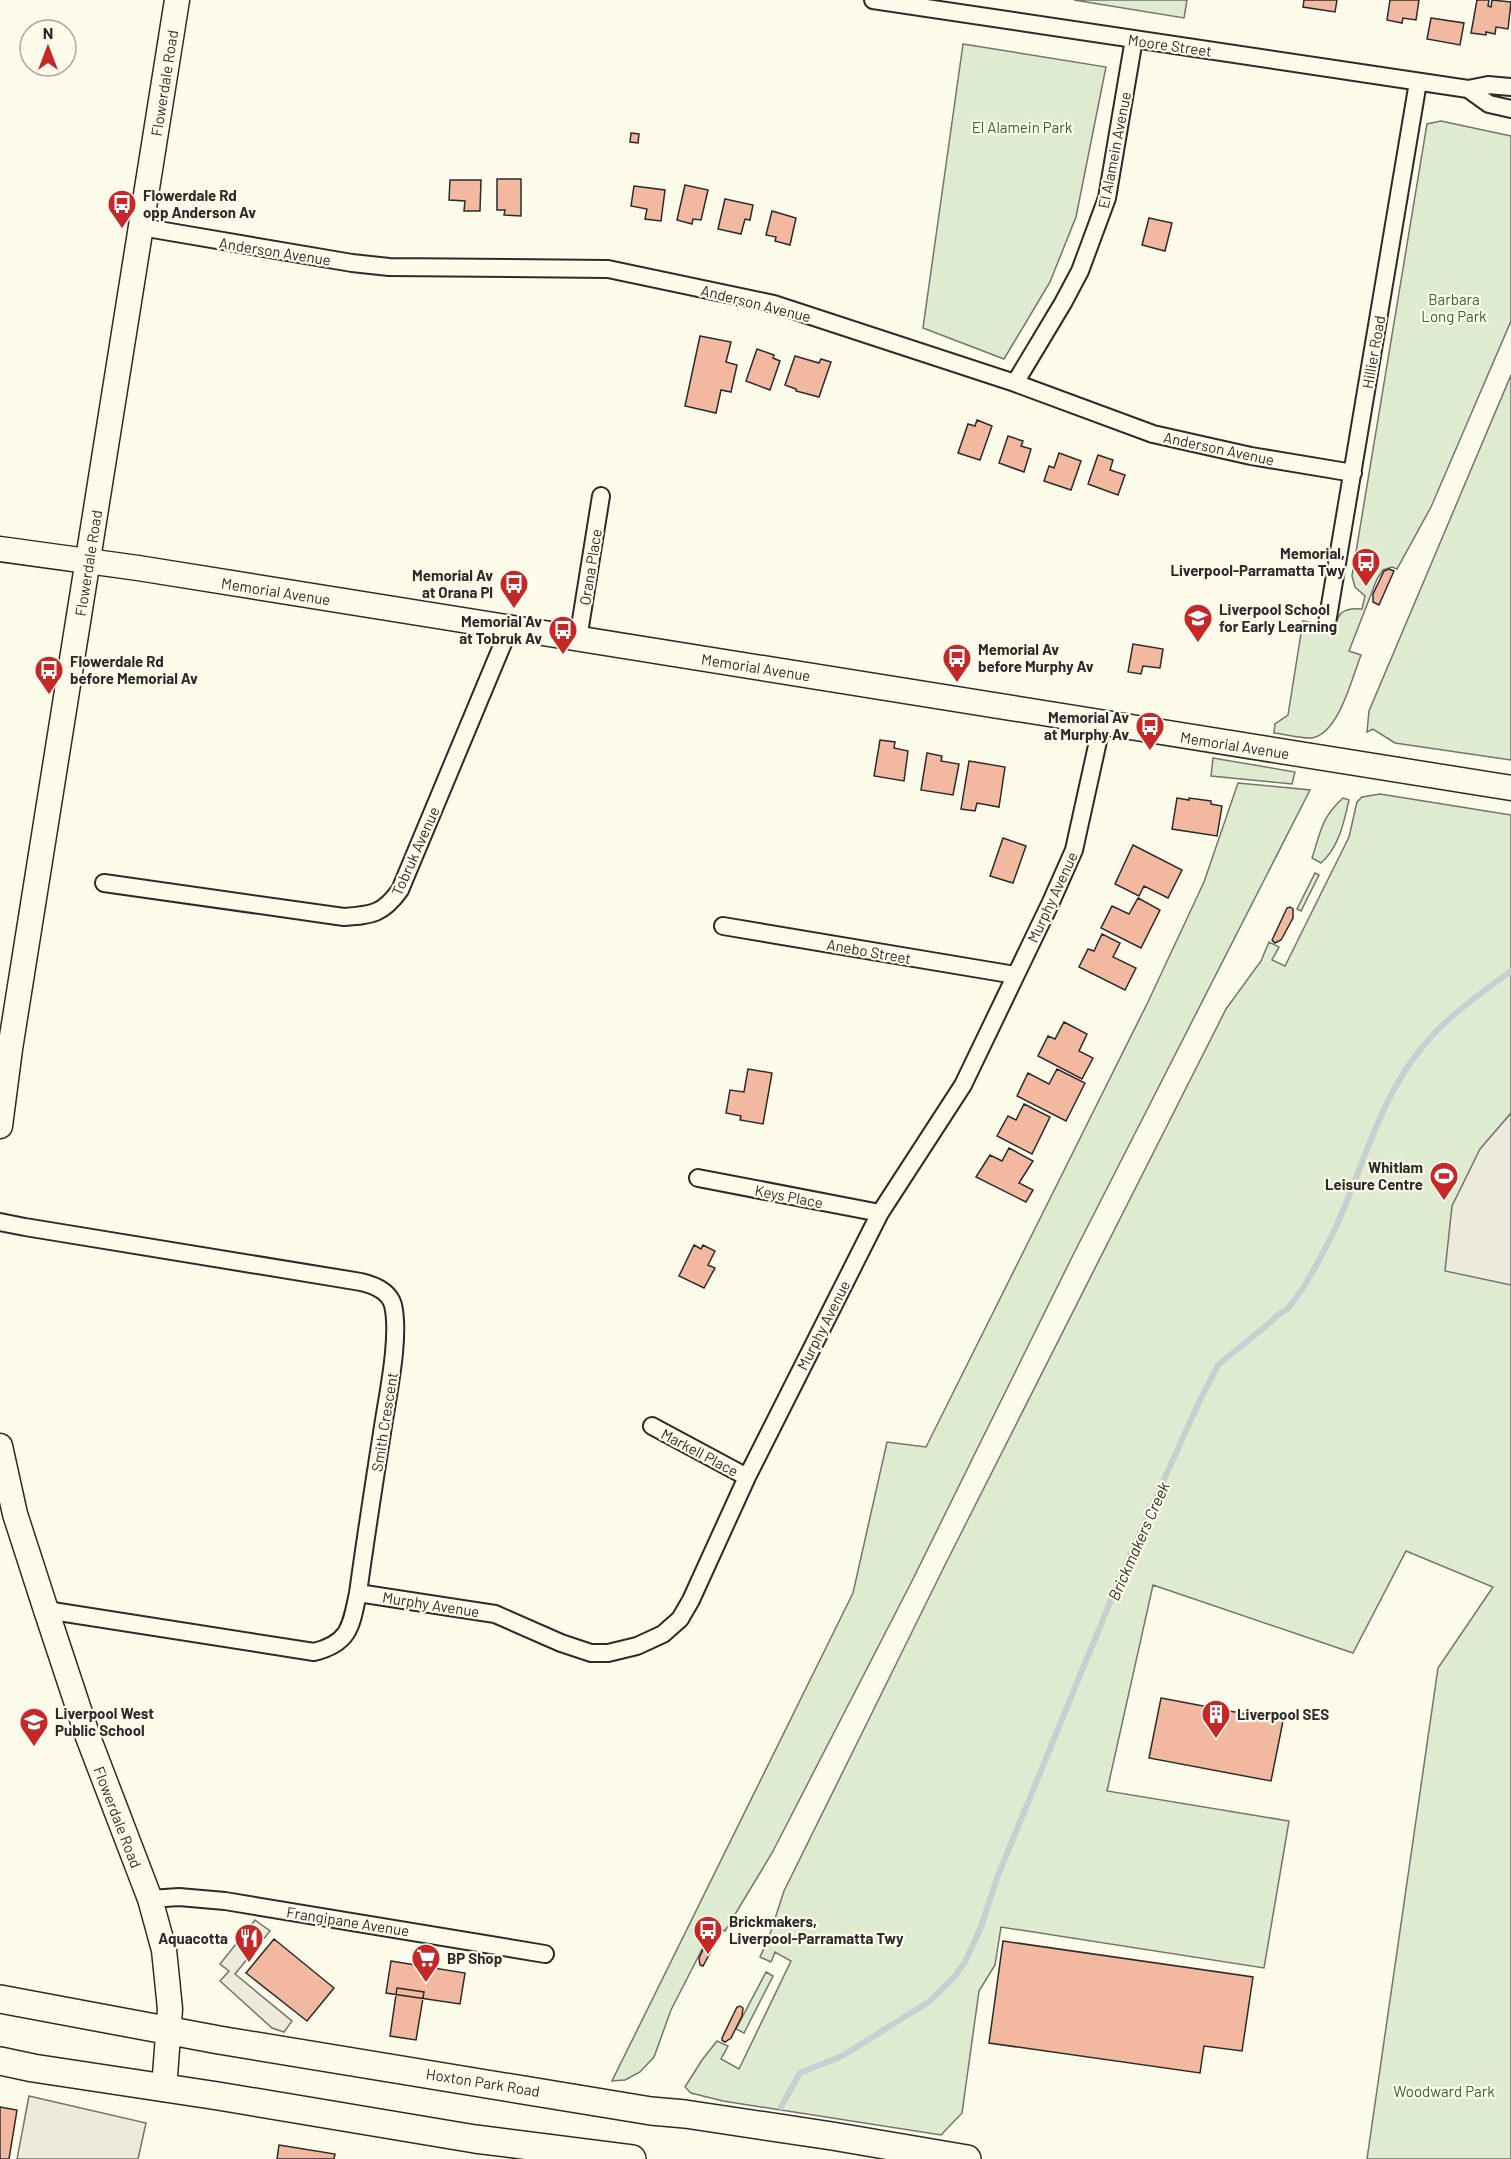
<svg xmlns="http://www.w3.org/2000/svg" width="1511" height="2159" font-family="Barlow,sans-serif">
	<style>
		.green { fill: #deebd1; stroke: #74746e; stroke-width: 1.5 }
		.parking { fill: #eceadb; stroke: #74746e; stroke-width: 1.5 }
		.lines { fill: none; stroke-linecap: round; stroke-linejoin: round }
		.stream { stroke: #c7d0d0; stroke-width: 6 }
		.building { fill: #f2b8a0; stroke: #2b2b2b; stroke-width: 1.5 }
		.street-casing { stroke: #2b2b2b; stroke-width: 20 }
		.secondary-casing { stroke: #2b2b2b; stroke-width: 27 }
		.primary-casing { stroke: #2b2b2b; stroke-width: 30 }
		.street { stroke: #fdfbea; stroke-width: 16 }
		.secondary { stroke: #fdfbea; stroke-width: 24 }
		.primary { stroke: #fdfbea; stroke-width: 27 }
		.labels { text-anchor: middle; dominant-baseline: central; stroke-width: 4.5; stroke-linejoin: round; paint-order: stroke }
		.street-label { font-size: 15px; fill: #2b2b2b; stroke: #fdfbea }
		.park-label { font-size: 15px; fill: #34623c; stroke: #fdfbea }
		.poi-label { font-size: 15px; font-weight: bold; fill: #2b2b2b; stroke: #fdfbea; text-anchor: start }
		.water-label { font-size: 16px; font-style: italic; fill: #2b2b2b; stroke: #fdfbea }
	</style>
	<rect width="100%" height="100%" fill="#fdfbea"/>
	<path class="green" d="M1074,0H1187L1184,18Z
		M963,44L1106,67L1076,217L1050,282L1004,359L923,328Z
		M1441,121L1511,136V321L1431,507L1397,569L1392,567L1383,570L1377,579L1349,651L1361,655C1352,678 1339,733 1312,738C1301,739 1285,734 1274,733L1275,724L1288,715L1303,621L1318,624L1317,631L1333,634C1337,615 1340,607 1362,609L1365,596L1355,587L1352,576L1427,124Z
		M1511,375V760L1395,743L1373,729L1367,732L1369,711Z
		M1213,758L1295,772L1292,784L1211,776Z
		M1238,783L1310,790L1073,1255L912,1581L772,1853L725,1931L714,1926L671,2010L654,2057L640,2072L625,2080L612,2081L853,1593L887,1442L926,1447L1147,1004L1204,882Z
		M1380,794L1511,815V2159H1367L1438,1668L1493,1587L1406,1551L1353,1653L1153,1585L1107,1791L1289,1821L1264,1968L1001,1927L995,1965L979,1991L962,2113L941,2135L723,2101L691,2093L685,2087L702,2060L717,2041L728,2046L721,2059L739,2069L791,1961L775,1952L771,1962L760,1957L769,1937L784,1891L945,1565L1226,1009L1261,961L1269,942L1279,947L1272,960L1285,966L1349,837L1357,802L1362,797Z
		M1343,798L1349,800C1344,822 1339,847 1321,863L1312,858C1321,831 1321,818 1343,798Z
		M1315,873L1319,875L1301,911L1297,909Z
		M766,1972L773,1976L744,2033L736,2029Z"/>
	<path class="parking" d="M1511,1113V1285L1445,1271L1452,1206L1480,1149Z
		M255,1920L270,1931L235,1974L292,2021L284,2032L272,2028L220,1981L229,1971L220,1964Z
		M29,2096L146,2123L138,2159H17Z"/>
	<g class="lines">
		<path class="stream" d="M781,2107L800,2073L842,2056L930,2001L955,1976L965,1962L981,1927L997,1878L1122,1573L1199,1402L1218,1365L1273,1320C1277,1314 1282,1313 1287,1309C1301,1296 1330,1241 1338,1222C1365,1162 1380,1097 1424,1045C1449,1015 1480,994 1511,971"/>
	</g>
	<path class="building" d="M1304,0H1337L1335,12L1303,7Z
		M1390,0H1419L1416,20L1403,18L1402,23L1387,20Z
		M1477,0H1489L1488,6L1491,7L1492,0L1511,2L1508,29L1496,27L1495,34L1486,32V35L1471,33Z
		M1431,18L1464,23L1460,45L1427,39Z
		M631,133L639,134L638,143L630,142Z
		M497,179H521V216L504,215L505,210H497Z
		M450,180H481L480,211H464L465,201L449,200Z
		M685,185L708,190L701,220L693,219L692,224L677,220Z
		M634,186L665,190L661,221L645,219L647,209L631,206Z
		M725,199L753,205L750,220L745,219L741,234L718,229Z
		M772,211L796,218L790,245L775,241L776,237L766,235Z
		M1149,218L1172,223L1165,251L1142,245Z
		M700,336L731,342L726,362L737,365L731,392L721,390L716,413L685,406Z
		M757,349L774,355L773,358L780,361L770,390L746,381Z
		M795,356L819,363L821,359L831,362L819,397L796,391V389L785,385Z
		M977,420L992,426L980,460L958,453L968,424L975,426Z
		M1008,436L1023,441L1021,446L1031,449L1024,472L999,463Z
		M1059,453L1081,461L1071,490L1044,481L1049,466L1054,468Z
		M1098,455L1113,460L1110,470L1125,475L1118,495L1088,484Z
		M1389,569L1394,571L1379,605L1373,602V594L1384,571Z
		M1133,644L1163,649L1160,668L1143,666L1141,674L1128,672Z
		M880,740L895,742L894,748L908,751L904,781L874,776Z
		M927,753L942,756L941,761L959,764L953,795L921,790Z
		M969,761L1005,767L999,807L977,803L975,811L961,809Z
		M1177,798L1189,800V798L1211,801V804L1222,806L1217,836L1172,829Z
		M1003,838L1026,846L1013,883L990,876Z
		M1133,845L1182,870L1168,898L1144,886L1139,896L1115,884Z
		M1138,898L1160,910L1141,948L1101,928L1112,906L1129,914Z
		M1290,907L1293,909V918L1281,940L1275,943L1272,940L1287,908Z
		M1102,934L1120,943L1113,957L1136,968L1125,990L1079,967L1088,949L1094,951Z
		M1064,1022L1087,1034L1079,1051L1093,1058L1082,1079L1038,1056L1048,1036L1055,1039Z
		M748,1069L772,1073L763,1124L740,1120L741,1116L726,1113L730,1090L744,1092Z
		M1057,1069L1085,1083L1066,1121L1017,1096L1028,1073L1049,1084Z
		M1024,1104L1050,1117L1032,1154L997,1136L1008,1116L1016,1120Z
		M1009,1148L1033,1161L1019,1183L1033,1190L1026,1202L976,1177L990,1155L1002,1161Z
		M694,1245L701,1249L703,1245L715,1251L708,1265L715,1268L704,1288L679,1276Z
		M1161,1698L1283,1721L1271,1781L1149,1758Z
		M716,1930L720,1934L703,1966L700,1965L699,1958L710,1935Z
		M274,1939L334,1988L307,2021L246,1973Z
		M1003,1941L1253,1977L1242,2051L1204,2046L1200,2073L989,2043Z
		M391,1961L465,1973L460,2004L386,1993Z
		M397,1988L424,1992L416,2040L390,2036Z
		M740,2006L743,2008L742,2016L731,2038L725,2042L722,2040V2038L737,2007Z
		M0,2107L17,2110L9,2159H0Z
		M279,2145L335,2154L334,2159H277Z"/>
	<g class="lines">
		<g class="street-casing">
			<path id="street" d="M873,0L1468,89L1488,85L1511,87
				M1468,89L1489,104L1511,109
				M141,227L352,263L389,267L608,269L774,304L1015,383L1153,434L1251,456L1353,473
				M1015,383L1063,303L1080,271L1107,198L1134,39
				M1327,623L1418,82
				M578,639L601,496
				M104,883L344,917C372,915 383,914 400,890L509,629
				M723,926L1015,975
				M698,1178L880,1213
				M0,1222L25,1227L361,1282C374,1285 389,1291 393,1305C400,1335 389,1389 384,1420C375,1477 366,1535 358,1593C351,1626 350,1643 314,1652L46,1610
				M652,1426L747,1477
				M358,1593L495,1614L561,1643L591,1653H608L637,1646L663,1634L680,1619L691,1600L747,1477L880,1213L963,1085L1051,902L1074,850L1102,723
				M150,1899L179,1897L225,1901L545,1954"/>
		</g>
		<g class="secondary-casing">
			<path id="secondary" d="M0,549L138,568L1511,788
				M0,1126L10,1049L177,0
				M0,1446L15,1514L46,1610L88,1737L150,1899L164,1950L170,2009L164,2089"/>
		</g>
		<g class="primary-casing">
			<path id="primary" d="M0,1999L219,2040L651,2111L685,2114L832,2136L967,2159
				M0,2061L33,2068L218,2096L475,2139L632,2159"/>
		</g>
		<use href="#street" class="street"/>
		<use href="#secondary" class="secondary"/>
		<use href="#primary" class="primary"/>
	</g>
	<defs>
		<g id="bus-pin" transform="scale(1.5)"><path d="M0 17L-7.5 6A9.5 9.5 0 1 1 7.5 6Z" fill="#c62828" stroke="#fdfbea"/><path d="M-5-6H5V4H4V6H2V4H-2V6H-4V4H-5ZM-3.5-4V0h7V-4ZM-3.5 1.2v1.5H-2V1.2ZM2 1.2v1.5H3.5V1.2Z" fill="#fff"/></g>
		<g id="school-pin" transform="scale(1.5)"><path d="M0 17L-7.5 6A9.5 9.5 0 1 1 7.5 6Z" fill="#c62828" stroke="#fdfbea"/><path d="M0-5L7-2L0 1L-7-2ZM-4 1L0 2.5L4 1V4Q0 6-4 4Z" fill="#fff"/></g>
		<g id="stadium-pin" transform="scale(1.5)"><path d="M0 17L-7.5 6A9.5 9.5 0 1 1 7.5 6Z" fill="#c62828" stroke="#fdfbea"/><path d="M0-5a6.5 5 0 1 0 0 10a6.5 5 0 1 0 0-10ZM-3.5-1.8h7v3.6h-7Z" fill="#fff"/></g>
		<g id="building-pin" transform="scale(1.5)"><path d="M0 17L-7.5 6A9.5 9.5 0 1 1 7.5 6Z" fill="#c62828" stroke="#fdfbea"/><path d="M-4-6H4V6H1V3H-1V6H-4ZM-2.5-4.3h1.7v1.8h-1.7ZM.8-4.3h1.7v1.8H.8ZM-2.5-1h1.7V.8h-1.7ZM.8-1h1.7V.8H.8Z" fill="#fff"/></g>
		<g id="restaurant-pin" transform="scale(1.5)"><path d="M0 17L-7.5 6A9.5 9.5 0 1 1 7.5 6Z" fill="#c62828" stroke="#fdfbea"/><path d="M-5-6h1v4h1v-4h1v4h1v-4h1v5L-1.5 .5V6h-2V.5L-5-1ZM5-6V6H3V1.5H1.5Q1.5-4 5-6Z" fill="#fff"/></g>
		<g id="supermarket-pin" transform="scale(1.5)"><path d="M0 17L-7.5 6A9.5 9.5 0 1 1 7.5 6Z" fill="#c62828" stroke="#fdfbea"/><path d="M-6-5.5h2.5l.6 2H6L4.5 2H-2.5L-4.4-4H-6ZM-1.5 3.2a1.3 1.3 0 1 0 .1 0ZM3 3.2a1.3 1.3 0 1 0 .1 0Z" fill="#fff"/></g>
	</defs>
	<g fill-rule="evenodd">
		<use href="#bus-pin" x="122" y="204"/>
		<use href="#bus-pin" x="1366" y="562"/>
		<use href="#bus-pin" x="514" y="584"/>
		<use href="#school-pin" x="1198" y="618"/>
		<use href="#bus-pin" x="563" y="630"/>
		<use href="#bus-pin" x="957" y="658"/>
		<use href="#bus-pin" x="49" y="670"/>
		<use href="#bus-pin" x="1150" y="726"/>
		<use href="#stadium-pin" x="1444" y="1176"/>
		<use href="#building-pin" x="1216" y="1714"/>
		<use href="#school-pin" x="34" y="1722"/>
		<use href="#bus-pin" x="708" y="1930"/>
		<use href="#restaurant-pin" x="249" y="1938"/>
		<use href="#supermarket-pin" x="426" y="1958"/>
	</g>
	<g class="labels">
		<g class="street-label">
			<text transform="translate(1170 45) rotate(8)">Moore Street</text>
			<text transform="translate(164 83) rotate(-81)">Flowerdale Road</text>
			<text transform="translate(1114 150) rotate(-79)">El Alamein Avenue</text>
			<text transform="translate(275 251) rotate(9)">Anderson Avenue</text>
			<text transform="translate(756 303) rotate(14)">Anderson Avenue</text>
			<text transform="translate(1373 352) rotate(-80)">Hillier Road</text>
			<text transform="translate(1219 448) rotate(12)">Anderson Avenue</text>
			<text transform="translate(88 563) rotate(-81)">Flowerdale Road</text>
			<text transform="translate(590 567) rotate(-81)">Orana Place</text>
			<text transform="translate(276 591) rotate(9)">Memorial Avenue</text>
			<text transform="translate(756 667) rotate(9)">Memorial Avenue</text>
			<text transform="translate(1235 745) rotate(9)">Memorial Avenue</text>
			<text transform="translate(415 851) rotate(-66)">Tobruk Avenue</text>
			<text transform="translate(1052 897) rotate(-65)">Murphy Avenue</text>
			<text transform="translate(869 951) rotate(10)">Anebo Street</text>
			<text transform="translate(789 1196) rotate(11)">Keys Place</text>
			<text transform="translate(823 1325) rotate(-63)">Murphy Avenue</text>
			<text transform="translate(384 1422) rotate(-81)">Smith Crescent</text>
			<text transform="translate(700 1452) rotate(28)">Markell Place</text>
			<text transform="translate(431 1604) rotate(9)">Murphy Avenue</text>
			<text transform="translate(118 1817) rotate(69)">Flowerdale Road</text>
			<text transform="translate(348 1921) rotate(9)">Frangipane Avenue</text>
			<text transform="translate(483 2082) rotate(9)">Hoxton Park Road</text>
		</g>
		<g class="park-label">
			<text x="1022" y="127">El Alamein Park</text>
			<text x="1454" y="299">Barbara<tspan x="1454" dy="17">Long Park</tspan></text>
			<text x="1444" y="2091">Woodward Park</text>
		</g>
		<g class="poi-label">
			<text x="143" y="195">Flowerdale Rd<tspan x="143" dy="17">opp Anderson Av</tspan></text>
			<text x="1345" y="553" text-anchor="end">Memorial,<tspan x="1345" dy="17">Liverpool-Parramatta Twy</tspan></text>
			<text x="493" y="575" text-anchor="end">Memorial Av<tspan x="493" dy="17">at Orana Pl</tspan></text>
			<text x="1219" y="609">Liverpool School<tspan x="1219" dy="17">for Early Learning</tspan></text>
			<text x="542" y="621" text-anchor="end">Memorial Av<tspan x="542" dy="17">at Tobruk Av</tspan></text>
			<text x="978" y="649">Memorial Av<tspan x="978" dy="17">before Murphy Av</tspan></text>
			<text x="70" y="661">Flowerdale Rd<tspan x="70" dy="17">before Memorial Av</tspan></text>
			<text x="1129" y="717" text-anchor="end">Memorial Av<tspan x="1129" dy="17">at Murphy Av</tspan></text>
			<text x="1423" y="1167" text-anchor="end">Whitlam<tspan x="1423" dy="17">Leisure Centre</tspan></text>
			<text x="55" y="1713">Liverpool West<tspan x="55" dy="17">Public School</tspan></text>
			<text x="1237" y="1714">Liverpool SES</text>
			<text x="729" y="1921">Brickmakers,<tspan x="729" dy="17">Liverpool-Parramatta Twy</tspan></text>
			<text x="228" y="1938" text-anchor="end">Aquacotta</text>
			<text x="447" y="1958">BP Shop</text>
		</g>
		<g class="water-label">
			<text transform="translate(1138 1541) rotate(-66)">Brickmakers Creek</text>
		</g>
	</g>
	<g transform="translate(48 48)"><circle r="28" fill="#fdfbea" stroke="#a9a89e" stroke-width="1.5"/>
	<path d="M0-4.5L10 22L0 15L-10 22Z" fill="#c62828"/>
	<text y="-9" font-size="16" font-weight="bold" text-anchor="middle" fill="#2b2b2b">N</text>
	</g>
</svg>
